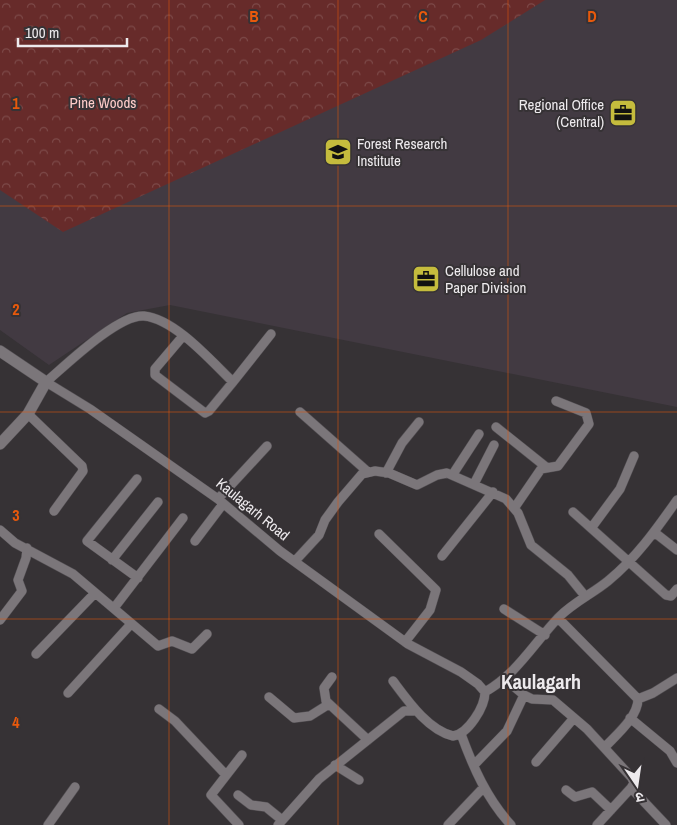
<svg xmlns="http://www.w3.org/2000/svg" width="677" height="825" font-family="'Archivo Narrow','Noto Sans Devanagari',sans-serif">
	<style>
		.built { fill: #423a42 }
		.forest { fill: url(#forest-crowns) }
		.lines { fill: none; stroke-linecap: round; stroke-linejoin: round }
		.minor-casing { stroke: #534f53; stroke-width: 10 }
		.tertiary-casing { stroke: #534f53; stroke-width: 12 }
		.minor { stroke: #7b767a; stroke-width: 9 }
		.tertiary { stroke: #7b767a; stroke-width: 11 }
		.grid { fill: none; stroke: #e8590c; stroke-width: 1; stroke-opacity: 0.55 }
		.labels { text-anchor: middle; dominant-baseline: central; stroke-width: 4; stroke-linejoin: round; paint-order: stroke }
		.park-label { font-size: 15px; fill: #feccc9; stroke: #363235 }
		.poi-label { font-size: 15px; fill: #edeaed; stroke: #363235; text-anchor: start }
		.street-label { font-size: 15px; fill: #edeaed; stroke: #363235 }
		.district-label { font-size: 20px; font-weight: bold; fill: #edeaed; stroke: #363235 }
		.grid-label { font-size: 16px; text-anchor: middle; font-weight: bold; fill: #e8590c; stroke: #363235; stroke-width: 4; stroke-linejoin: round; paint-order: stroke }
	</style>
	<defs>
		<pattern id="forest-crowns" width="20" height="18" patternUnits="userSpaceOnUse" patternTransform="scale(1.25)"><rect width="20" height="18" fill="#672b2a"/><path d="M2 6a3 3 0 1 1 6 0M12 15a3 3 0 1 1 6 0" fill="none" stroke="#7d4a49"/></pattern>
	</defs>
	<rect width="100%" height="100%" fill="#363235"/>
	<path class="built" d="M0,0H677V407L170,305L127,313L49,365L0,330Z"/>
	<path class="forest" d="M0,0H545L481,40L63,232L0,190Z"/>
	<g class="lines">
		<g class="minor-casing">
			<path id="minor" d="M271,334L233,382C211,361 175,319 144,316C118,314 65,366 46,382L90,409L218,499L280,551L408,644L461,672L478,684L485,692
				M183,336L155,369V375L205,413L209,411L233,382
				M300,412L368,472
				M28,414L82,466L83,471L54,511
				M496,427L546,467
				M386,473L402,443L419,422
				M453,474L479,434
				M137,479L87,541L138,578
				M474,484L494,445
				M218,499L267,446
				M515,507L541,469L558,466L589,424L586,413L556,401
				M573,512L666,595L671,596L677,589
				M592,527L620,489L634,456
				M0,530L15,543L73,574L158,646L172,641L192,649L207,634
				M654,532L677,550
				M379,534L436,590L430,610L405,642
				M195,541L223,504
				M442,556L493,492
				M112,560L158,502
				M295,561L319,535L325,520L338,502L362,474L375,471L389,473L417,485L437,475L447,473L506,499L518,513L531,545L568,575L585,596
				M114,608L183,518
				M504,609L545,635
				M558,618L638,699C638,717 616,735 605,747
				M0,620L22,591L18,580L26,558L27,548
				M36,654L95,593
				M332,677L324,688L326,701L368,740
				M506,680L524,695L532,699L553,700L587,729L632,778L634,783L631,788L597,825
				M393,681C408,701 428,730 453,736C468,734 485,707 485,692
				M485,692C517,674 534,643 559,617C574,602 592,594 608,581C636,558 656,530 677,500
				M68,693L131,624
				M269,697L294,718L310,716L329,704
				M638,699L653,693L677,678
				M159,709L175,721L226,775
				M630,718L670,751L677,763
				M461,734C473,767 487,799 511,825
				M536,762L574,718
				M335,765L359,780
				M474,765L507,731L524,695
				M631,788L666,825
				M566,790L575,797L592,792L611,810
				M238,795L251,805L266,807L282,820
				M48,825L75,787
				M239,825L211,795L242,755
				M278,825L319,779L404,711H414
				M448,825L484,787"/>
		</g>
		<g class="tertiary-casing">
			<path id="tertiary" d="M0,351L46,382L28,414L0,444"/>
		</g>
		<use href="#minor" class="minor"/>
		<use href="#tertiary" class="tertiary"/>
	</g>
	<path class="grid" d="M169,0V825M338,0V825M508,0V825M0,206H677M0,412H677M0,619H677"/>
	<defs>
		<g id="office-square" transform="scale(1.4375)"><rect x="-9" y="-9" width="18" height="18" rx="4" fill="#c5bc3d" stroke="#363235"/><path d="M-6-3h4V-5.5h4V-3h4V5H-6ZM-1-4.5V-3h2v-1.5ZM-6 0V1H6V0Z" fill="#111"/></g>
		<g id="university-square" transform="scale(1.4375)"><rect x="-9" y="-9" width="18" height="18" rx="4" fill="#c5bc3d" stroke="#363235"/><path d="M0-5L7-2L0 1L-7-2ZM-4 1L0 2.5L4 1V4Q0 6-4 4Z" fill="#111"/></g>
	</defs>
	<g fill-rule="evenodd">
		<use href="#office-square" x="623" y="113"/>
		<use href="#university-square" x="338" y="152"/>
		<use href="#office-square" x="426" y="279"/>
	</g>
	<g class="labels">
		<g class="park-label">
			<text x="103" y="102">Pine Woods</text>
		</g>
		<g class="poi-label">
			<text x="604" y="104" text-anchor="end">Regional Office<tspan x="604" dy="17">(Central)</tspan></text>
			<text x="357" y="143">Forest Research<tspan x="357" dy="17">Institute</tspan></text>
			<text x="445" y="270">Cellulose and<tspan x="445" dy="17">Paper Division</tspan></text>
		</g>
		<g class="street-label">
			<text transform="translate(253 509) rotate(39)">Kaulagarh Road</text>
		</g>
		<g class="district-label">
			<text x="541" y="681">Kaulagarh</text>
		</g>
	</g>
	<g class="grid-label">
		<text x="254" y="22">B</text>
		<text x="423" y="22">C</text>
		<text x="592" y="22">D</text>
		<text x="16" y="109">1</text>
		<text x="16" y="315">2</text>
		<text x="16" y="521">3</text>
		<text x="16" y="728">4</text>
	</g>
	<g transform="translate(637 785) rotate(167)" stroke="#363235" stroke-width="4" paint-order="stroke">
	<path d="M0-4L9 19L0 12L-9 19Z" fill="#edeaed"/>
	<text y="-8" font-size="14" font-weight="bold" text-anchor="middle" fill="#edeaed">उ</text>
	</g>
	<path d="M18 38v8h109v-8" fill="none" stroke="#edeaed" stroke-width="2.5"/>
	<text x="25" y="38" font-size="15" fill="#edeaed" stroke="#363235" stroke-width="4" paint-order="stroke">100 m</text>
</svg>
